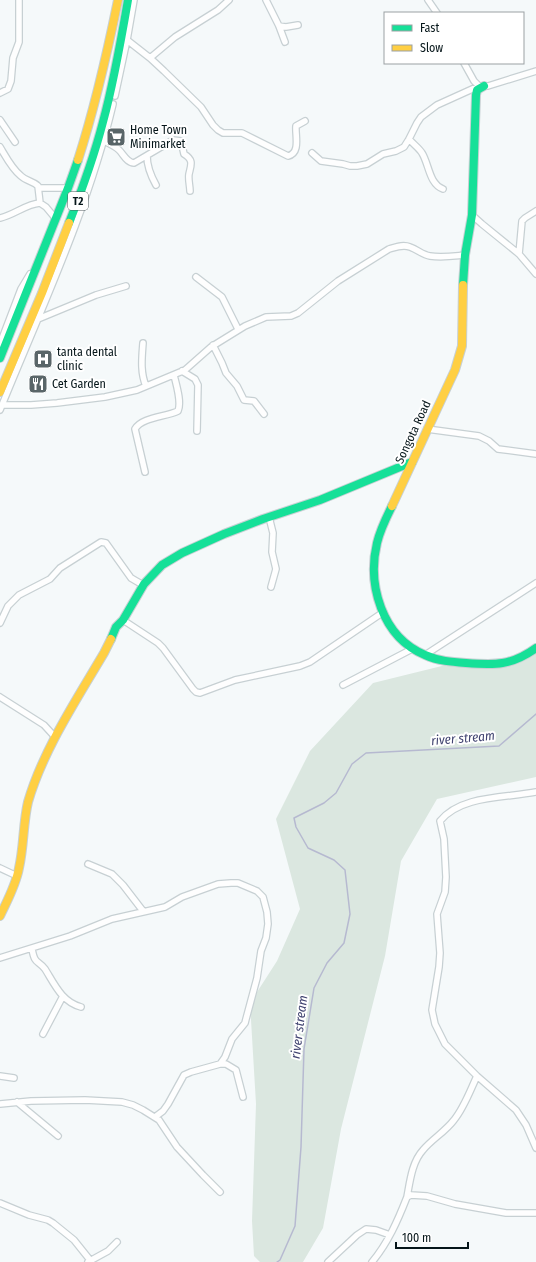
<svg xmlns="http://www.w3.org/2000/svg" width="536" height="1262" font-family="'Fira Sans Condensed',sans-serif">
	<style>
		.green { fill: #dbe7e0 }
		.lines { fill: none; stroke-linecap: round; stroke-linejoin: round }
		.stream { stroke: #b6b9d0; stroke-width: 1.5 }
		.street-casing { stroke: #c7d0d3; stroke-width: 8 }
		.fast-casing { stroke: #c7d0d3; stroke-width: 10 }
		.slow-casing { stroke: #c7d0d3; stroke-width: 10 }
		.street { stroke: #fefefe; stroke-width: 5.5 }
		.fast { stroke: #16e098; stroke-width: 8 }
		.slow { stroke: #ffcf43; stroke-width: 8 }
		.labels { text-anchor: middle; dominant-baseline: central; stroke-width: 4; stroke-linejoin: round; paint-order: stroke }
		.shield { fill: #fff; stroke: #505b5e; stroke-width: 1 }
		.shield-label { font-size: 11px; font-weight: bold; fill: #051519 }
		.poi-label { font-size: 12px; fill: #051519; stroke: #fff; text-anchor: start }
		.street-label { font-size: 12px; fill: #051519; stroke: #fff }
		.water-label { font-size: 13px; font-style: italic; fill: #404370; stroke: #fff }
	</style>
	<rect width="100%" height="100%" fill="#f5f9fa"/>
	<path class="green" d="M536,651V777L437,799L401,861L385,956L341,1129L323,1228L303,1262H260L254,1256L252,1221L256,1104L250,1003L277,961L300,909L276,819L310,751L373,683L458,662L508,663Z"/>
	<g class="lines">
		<path class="stream" d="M277,1262L280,1260L295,1226L301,1147L304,1049L314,988L327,963L344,943L350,914L345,870L334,860L308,848L296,827L294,818L324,803L336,793L352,764L366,753L499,746L536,714"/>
		<g class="street-casing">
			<path id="street" d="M266,0L279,26L285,42
				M428,0L437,13
				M279,26L286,27L298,25
				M127,40L150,58L164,71L201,107L213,125L218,130L223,133H242L288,156C301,153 295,135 296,126L305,121
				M150,58L175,37L218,10L229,0
				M464,63L474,81L479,86
				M0,93L8,89L11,81L13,58L19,42V0
				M115,96L127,40L134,0
				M0,120L15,142
				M409,139C413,144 419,148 422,153C429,164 429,184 443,189
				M104,141C110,144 115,146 119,150C124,155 127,163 134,163L173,140L181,141L184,154C194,160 191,165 189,174C188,179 190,186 190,191
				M0,147C6,157 12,169 21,176C26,181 33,181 38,186L40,203
				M312,153L321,161L343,164L350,166H357L367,164L383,154L396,151L404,147L409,139L417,123L421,117L437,105L479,86H488L536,71
				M147,156C147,166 151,176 156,185
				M39,188H68
				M472,215L482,224L519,254L536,274
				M0,218C14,215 26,204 40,203L46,207L56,219
				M519,254L522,221L525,218L536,211
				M196,277L222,297L238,329
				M38,319L96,295L126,286
				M143,343C142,357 140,372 146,386
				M0,344L21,289L30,274
				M213,345L222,363L226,373L237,386L244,400L254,401L264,414
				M182,371L195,379L198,385L197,431
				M2,405H31L57,403L105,397L137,390L185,370L211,347L245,326L266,317L291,316L298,313L338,281L389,249C396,247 403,244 410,247C418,250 423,255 430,256C442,258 454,256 465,255
				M0,410C41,309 88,210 113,104
				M427,429L479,436L489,441L498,449L536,454
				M145,472L135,429C142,417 166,417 178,411C182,402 176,384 174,375
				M269,517L273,533L272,552L276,569L271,587
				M123,620L158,643L163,648L193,689L196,692L200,693L235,680L300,666L310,662L382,613
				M0,623L8,606L19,595L50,579L60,568L101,542L106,543L131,578L143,585
				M425,655L536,583
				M343,685L412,649
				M0,697L44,725L55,737
				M536,792C506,798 461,795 440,821L444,839L446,877L445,892L437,914L440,953L439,967L432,1010L435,1024L445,1044L477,1076L516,1110L526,1125L536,1148
				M88,864L112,874L123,885L143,911
				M0,868L17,876
				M32,949C35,965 37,959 45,969C55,985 62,1002 81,1007
				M0,958L70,936L112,919L165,907L182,897L218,884L231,883H238L257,891L263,897L267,912L268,924L266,938L261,951L257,978L246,1019L245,1023L232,1039L225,1057L220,1064L191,1072L184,1075L168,1104L163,1111L155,1117
				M43,1034L63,996
				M220,1064H226L236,1070L243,1097
				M0,1076L14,1078
				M17,1102L58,1136
				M0,1104L31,1101L85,1100L122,1102L133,1105L143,1110L159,1120L177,1147L203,1175L220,1192
				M407,1197C410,1181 412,1162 423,1150C432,1139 445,1132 454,1120C464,1108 470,1091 477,1076
				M0,1203L29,1215L48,1220L53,1223L74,1240L90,1260
				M88,1262L108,1251L117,1242
				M328,1262L357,1235L366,1229L376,1230L390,1235
				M372,1262C388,1243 398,1220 407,1197L411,1195L427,1196L455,1204L506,1213H536"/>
		</g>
		<g class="fast-casing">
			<path id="fast" d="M69,223C82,190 94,157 103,122C114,82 121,41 128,0
				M463,285L465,255L472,215L476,95L477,90L484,86
				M0,358L68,188L78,160
				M392,506C386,518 380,530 377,543C367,585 382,637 425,655C438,661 452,662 466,663C495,665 511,666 536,648
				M111,639L116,627L123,620L144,584L162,565L182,553L224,534L263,519L320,500L412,462"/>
		</g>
		<g class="slow-casing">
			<path id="slow" d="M78,160C95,107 107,54 118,0
				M0,392L42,293L69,223
				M392,506L455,370L462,346L463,285
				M0,916C7,901 16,885 19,868C24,846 23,823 28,802C43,750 77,699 104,653L111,639"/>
		</g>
		<use href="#street" class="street"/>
		<use href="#fast" class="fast"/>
		<use href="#slow" class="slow"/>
	</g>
	<defs>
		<g id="supermarket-square" transform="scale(1)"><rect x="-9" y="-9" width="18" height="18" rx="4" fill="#596568" stroke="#fff"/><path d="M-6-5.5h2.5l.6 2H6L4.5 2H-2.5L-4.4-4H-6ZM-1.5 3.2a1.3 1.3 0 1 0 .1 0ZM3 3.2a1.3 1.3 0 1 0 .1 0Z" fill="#fff"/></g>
		<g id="hospital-square" transform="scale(1)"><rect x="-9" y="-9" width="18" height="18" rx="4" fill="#596568" stroke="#fff"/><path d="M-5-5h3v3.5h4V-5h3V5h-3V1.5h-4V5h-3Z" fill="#fff"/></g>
		<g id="restaurant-square" transform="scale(1)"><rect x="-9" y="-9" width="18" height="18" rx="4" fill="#596568" stroke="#fff"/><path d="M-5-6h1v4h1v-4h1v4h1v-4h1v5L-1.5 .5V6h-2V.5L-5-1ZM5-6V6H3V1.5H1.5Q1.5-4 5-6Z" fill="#fff"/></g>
	</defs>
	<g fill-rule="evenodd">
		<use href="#supermarket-square" x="116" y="137"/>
		<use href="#hospital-square" x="43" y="359"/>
		<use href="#restaurant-square" x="38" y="384"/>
	</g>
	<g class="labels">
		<rect class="shield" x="68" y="192" width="20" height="18" rx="3"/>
		<g class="shield-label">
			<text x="78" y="201">T2</text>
		</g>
		<g class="poi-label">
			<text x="130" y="130">Home Town<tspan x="130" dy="14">Minimarket</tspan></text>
			<text x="57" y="352">tanta dental<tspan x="57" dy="14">clinic</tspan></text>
			<text x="52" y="384">Cet Garden</text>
		</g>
		<g class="street-label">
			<text transform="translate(413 432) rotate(-65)">Songota Road</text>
		</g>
		<g class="water-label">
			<text transform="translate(463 738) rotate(-5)">river stream</text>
			<text transform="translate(299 1027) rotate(-83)">river stream</text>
		</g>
	</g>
	<rect x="384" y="12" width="140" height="52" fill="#ffffff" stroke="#9ba1a3"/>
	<rect x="392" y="25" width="20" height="6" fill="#16e098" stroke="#9ba1a3"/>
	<text x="420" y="32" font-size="12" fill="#051519">Fast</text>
	<rect x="392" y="45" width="20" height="6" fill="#ffcf43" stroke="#9ba1a3"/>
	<text x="420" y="52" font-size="12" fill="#051519">Slow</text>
	<path d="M396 1242v6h72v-6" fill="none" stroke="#051519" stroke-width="2"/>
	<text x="402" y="1242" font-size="12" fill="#051519" stroke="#ffffff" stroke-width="3" paint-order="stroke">100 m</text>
</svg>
